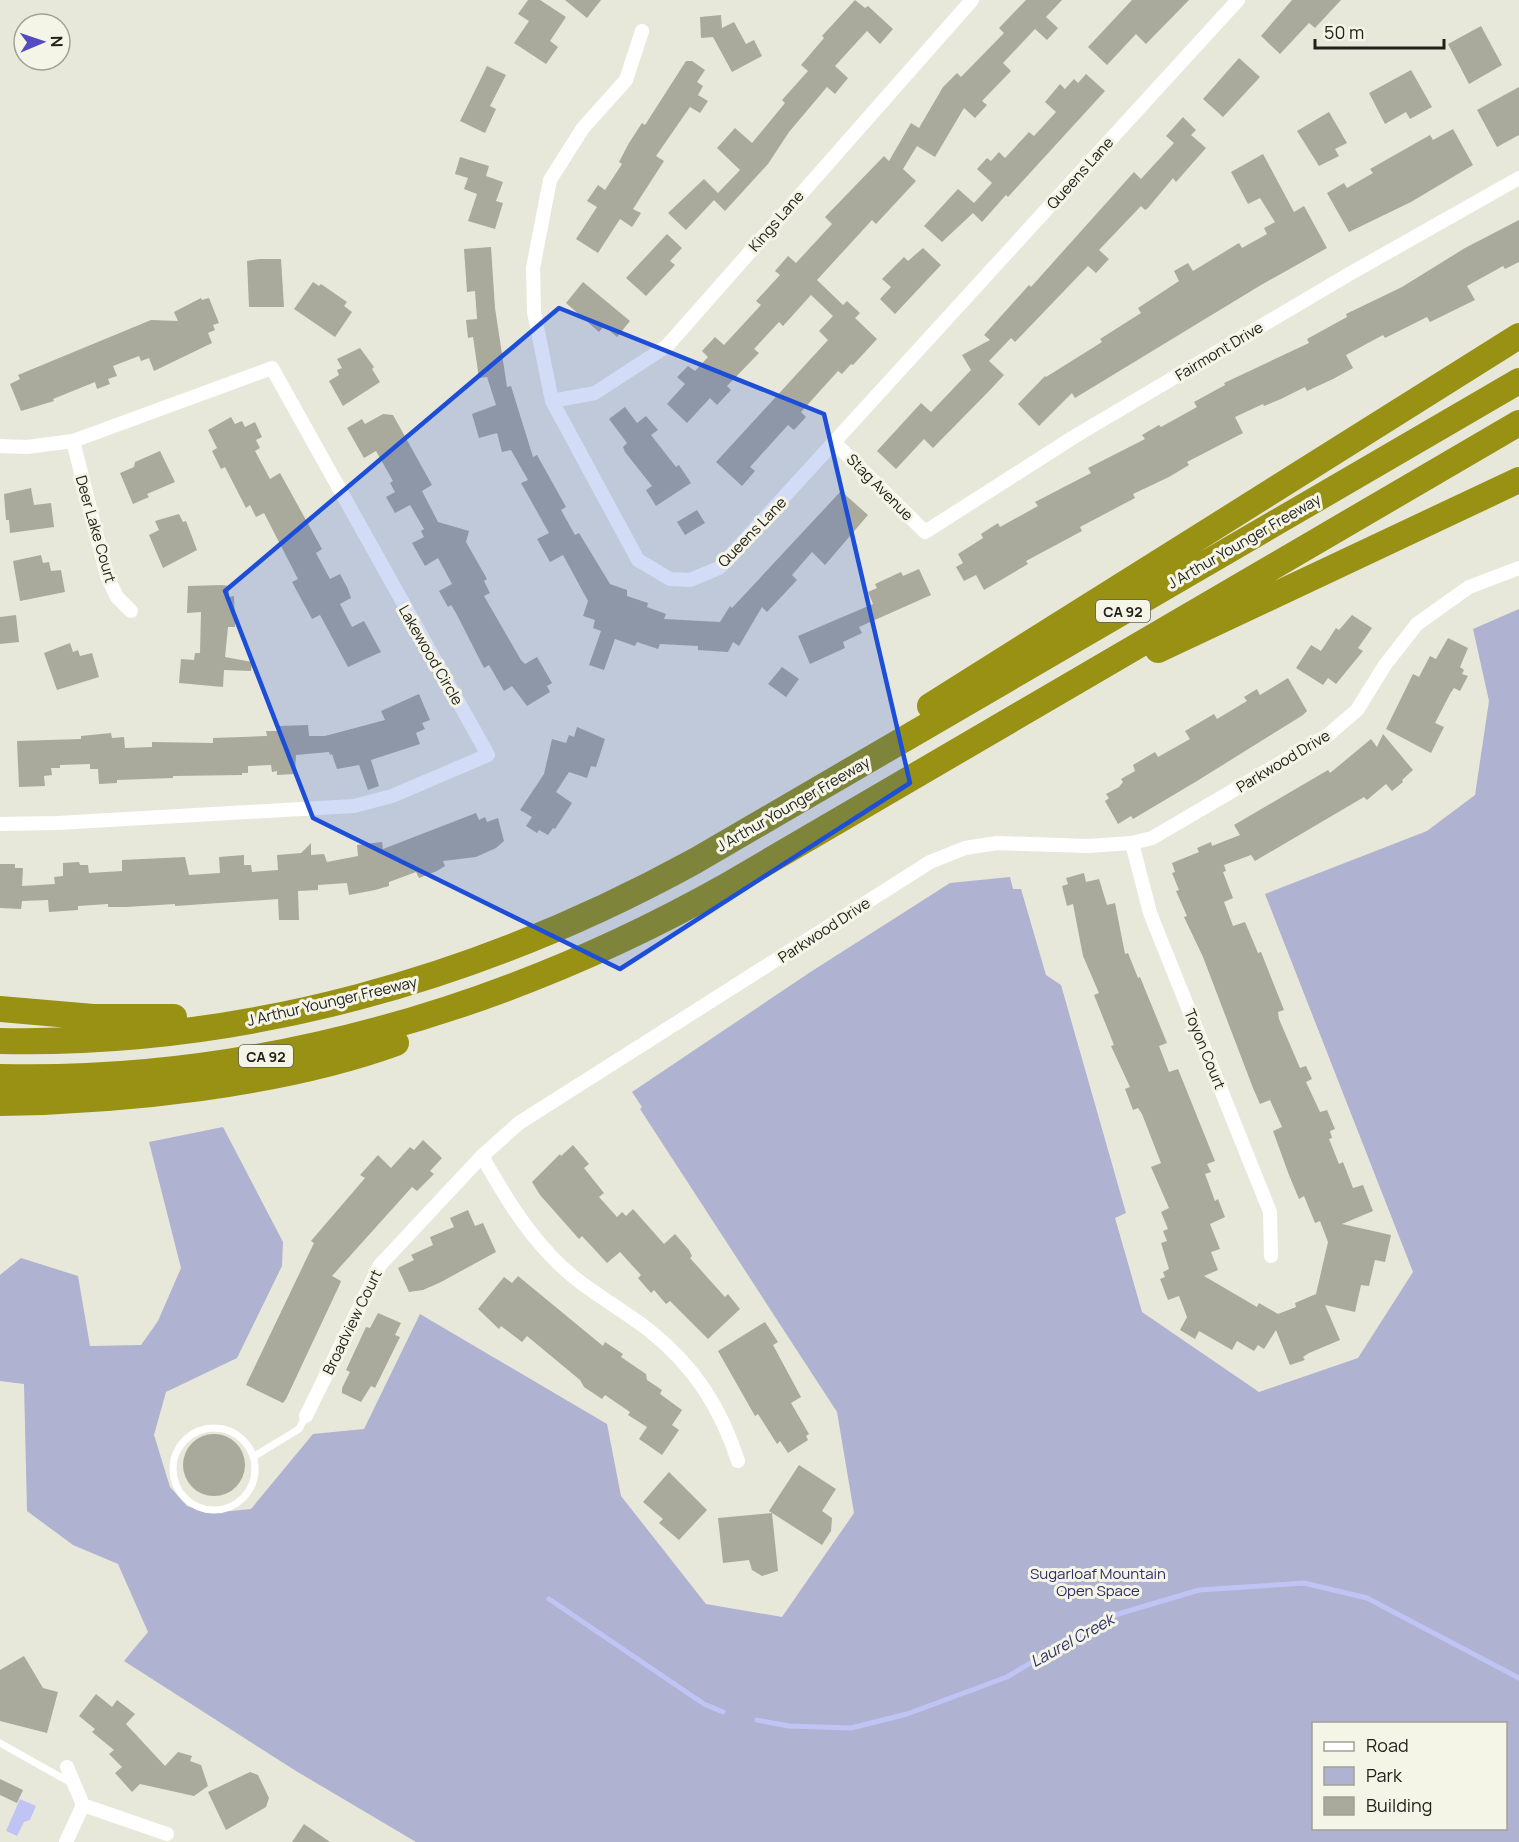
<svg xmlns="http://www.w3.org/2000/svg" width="1519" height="1842" font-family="Manrope,sans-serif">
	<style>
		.green { fill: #afb2d0; fill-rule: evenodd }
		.water { fill: #c0c4f5 }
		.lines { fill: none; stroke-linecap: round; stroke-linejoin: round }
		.stream { stroke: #c0c4f5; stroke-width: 5 }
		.building { fill: #a9a99c }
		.lane { stroke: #fff; stroke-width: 7 }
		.street { stroke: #fff; stroke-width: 14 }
		.highway { stroke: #989114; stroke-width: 26 }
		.marked { fill: #1d4ed8; fill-opacity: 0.2; stroke: #1d4ed8; stroke-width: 4.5; stroke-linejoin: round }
		.labels { text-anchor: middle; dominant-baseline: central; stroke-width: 6; stroke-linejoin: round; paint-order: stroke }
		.shield { fill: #f5f5e7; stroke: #616159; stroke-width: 1.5 }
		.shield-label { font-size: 14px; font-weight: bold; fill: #21211c }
		.street-label { font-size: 15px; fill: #21211c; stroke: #f5f5e7 }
		.park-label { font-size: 15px; fill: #2f2d67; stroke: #f5f5e7 }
		.water-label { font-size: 16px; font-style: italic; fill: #302e68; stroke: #f5f5e7 }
	</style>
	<rect width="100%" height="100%" fill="#e8e8da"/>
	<path class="green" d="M1519,609V1842H416L296,1771L124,1661L148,1632L118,1564L73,1545L27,1511L24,1384L0,1381V1275L21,1258L78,1276L90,1346L141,1345L158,1321L181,1268L149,1142L223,1127L283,1242L282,1266L237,1358L166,1392L154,1435L170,1487L187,1506L210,1513L251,1509L313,1434L364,1429L420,1314L607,1424L621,1496L706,1604L782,1617L854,1513L837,1412L640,1109L642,1107L632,1092L812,971L950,883L1010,877L1013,889H1021L1046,975L1061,985L1126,1213L1115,1218L1142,1312L1259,1392L1358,1358L1413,1272L1265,894L1427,831L1475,795L1489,701L1473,629ZM1314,1724H1506V1828H1314Z"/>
	<path class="water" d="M20,1799L36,1806L30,1820L24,1822L17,1836L6,1831Z"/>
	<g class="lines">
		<path class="stream" d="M549,1599L704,1704L723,1712
			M757,1720L789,1726L851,1728L907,1714L1007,1677L1108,1617L1199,1590L1304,1583L1367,1598L1519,1678"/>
	</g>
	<path class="building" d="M528,0H540L566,17L550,41L558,47L546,64L514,43L529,21L518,14Z
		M565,0H601L587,18Z
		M855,0L865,8L868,6L893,29L880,44L867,31L835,66L848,78L835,94L827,87L789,132L768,164L725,211L714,200L686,230L668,213L704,179L718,193L740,170L717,148L735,128L752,143L785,103L782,100L808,71L801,65L824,38L822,36Z
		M1026,0H1062L1046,17L1058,28L1047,40L1035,29L1003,63L1011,71L982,101L987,105L975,118L964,108L935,157L917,146L903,169L916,181L876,224L872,220L817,280L843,305L847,301L860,313L855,318L877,339L853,365L851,364L842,374L838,371L801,412L806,417L794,430L788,425L750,467L755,471L742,486L716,462L828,340L819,331L833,316L811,295L783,326L779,322L754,349L759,353L727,386L731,390L717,405L710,398L687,423L667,404L685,384L677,377L688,366L695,371L708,357L702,351L715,337L724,345L761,305L756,301L780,275L775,271L788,256L796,263L832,224L825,217L884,156L889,161L911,123L919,128L943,87L957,73L961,77L1004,33L999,28Z
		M1132,0H1189L1146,44L1136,34L1107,65L1088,47Z
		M1292,0H1341L1315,28L1309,23L1280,54L1261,36Z
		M721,15L722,28L734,22L746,44L754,40L762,56L732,72L713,37L701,38L700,17Z
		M1481,26L1502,65L1469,84L1448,44Z
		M1239,58L1260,77L1223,117L1203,99Z
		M686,61H692L705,70L697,82L703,86L698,95L708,101L700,113L690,107L656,156L664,161L633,209L641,213L632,227L620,219L598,253L576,239L597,207L587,201L598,185L605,190L622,164L619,162L629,143L642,123L645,125Z
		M487,66L506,75L490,106L496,109L485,133L460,121Z
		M1411,70L1432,107L1410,119L1406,112L1385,124L1369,93Z
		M1086,74L1105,91L1008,197L1006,195L982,222L973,213L942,242L924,226L958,189L974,203L992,183L977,169L987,158L991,161L999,152L1005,158L1029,132L1034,136L1056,112L1045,102L1060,84L1065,89L1074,79L1078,83Z
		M1519,87V135L1497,147L1477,110Z
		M1329,112L1347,143L1335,149L1339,156L1319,166L1297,131Z
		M1183,117L1196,130L1191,135L1206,148L1176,182L1173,178L1148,208L1145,210L1141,206L1099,250L1109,259L1096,273L1088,266L1015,342L1011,338L989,361L1004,375L991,389L933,448L924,439L896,469L877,451L921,403L931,412L971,370L962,355L990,340L984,335L1029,285L1031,287L1134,172L1141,179L1174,143L1166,136Z
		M1453,129L1473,165L1411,202L1349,232L1327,193L1344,183L1347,188L1373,173L1370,169L1430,135L1433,140Z
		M1263,154L1294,212L1304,206L1327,248L1261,285L1075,398L1072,393L1039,426L1018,404L1045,376L1046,377L1102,342L1100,339L1141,313L1138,308L1179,281L1174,271L1188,263L1193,271L1239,243L1242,248L1267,234L1264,228L1275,222L1260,198L1248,204L1231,172Z
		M460,157L489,166L486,176L503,182L496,201L503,203L495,229L468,221L477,194L464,189L468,178L455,174Z
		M1519,220V262L1505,269L1503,266L1467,286L1475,300L1430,322L1427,317L1385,338L1383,335L1346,355L1353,368L1333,379L1307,391L1305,387L1281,399L1264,406L1263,404L1235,417L1243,433L1187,462L1189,465L1169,477L1133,494L1135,498L1080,527L1082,531L1026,561L1028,564L984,590L976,575L964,581L956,567L963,563L958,554L983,538L981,534L998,523L1000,527L1038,506L1035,502L1091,473L1088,468L1145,439L1142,435L1159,425L1161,427L1197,407L1194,402L1225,385L1224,383L1309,343L1307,339L1347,317L1346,314L1402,287L1465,248Z
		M667,234L682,248L670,261L675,265L646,296L626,278Z
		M491,247L495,308L507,387L511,386L533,457L537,455L566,507L561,510L575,535L579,533L610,584L627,590V596L648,603L647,607L666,614L664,619L720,622L730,606L732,608L841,491L868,515L825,565L812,552L792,575L797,580L767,612L762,607L739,646L733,642L728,652L698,650V646L660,644L658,649L637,642L635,646L615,639L604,670L589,665L601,631L593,628L595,620L583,616L588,601L563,555L550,562L537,539L549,533L521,483L528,480L511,450L502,452L497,433L479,438L472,414L496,405L487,377L479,378L473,337L468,338L466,320L477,319L475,291L467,292L464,249Z
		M923,248L941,265L895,314L880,299L891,287L882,279L904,257L908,261Z
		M259,259H281L284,307H249L247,261Z
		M313,282L319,286L321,284L347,302L344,306L352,312L335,337L294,309Z
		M583,282L630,321L617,337L604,326L599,332L566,303Z
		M201,298L202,300L209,298L219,323L213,325L215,330L208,333L212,343L154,371L149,358L141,361L139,356L113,366L117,376L108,379L110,384L97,389L95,382L53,399L54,401L21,411L10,384L20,379L18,375L151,320L178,321L174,312Z
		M360,348L374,367L372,369L380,382L343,406L329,381L339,375L337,370L342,368L337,359Z
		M625,407L637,423L646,416L658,430L651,435L676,467L679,465L691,483L656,506L646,490L652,486L625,452L623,447L627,443L609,419Z
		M383,414L393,415L432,485L422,491L438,522L469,531L466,542L487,579L484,581L490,593L484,596L521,660L525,664L537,657L552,683L547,686L550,692L527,706L512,686L504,691L489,665L484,668L456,613L451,605L448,607L439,591L452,584L438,558L425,566L412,543L424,537L421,531L424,529L410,505L395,513L386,497L395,492L390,483L393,481L376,451L364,458L347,428L362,419L365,424Z
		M231,417L235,424L242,421L245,427L255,422L262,437L256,440L260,448L255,451L270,479L280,473L322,549L316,553L330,579L340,574L348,589L351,598L340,604L352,627L364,621L381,652L348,667L320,615L312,619L292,582L298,579L264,513L256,517L250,505L246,508L225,467L221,469L212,451L217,448L208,430Z
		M160,451L175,482L147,494L149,497L133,504L120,473L134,467L135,462Z
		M31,488L34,505L51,503L54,527L10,533L9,520H6L4,494Z
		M697,510L705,523L685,535L677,522Z
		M179,514L183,522L186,521L197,550L163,568L149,535L159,530L155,521Z
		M41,555L43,563L49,562L51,571L61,570L65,592L20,601L13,561Z
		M919,569L931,595L859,627L862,633L843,642L845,648L810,664L798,636L873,604L868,592L877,588L875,584L901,572L903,576Z
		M222,585L229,586V597L234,596L235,627H228L225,657L252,662L251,671L224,670L223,687L179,683L181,659L194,660L195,653H200L201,612L187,613L188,586Z
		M16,615L19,642L0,644V617Z
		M1352,615L1372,628L1358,648L1363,651L1336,684L1328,678L1323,685L1296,668L1311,645L1321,651L1336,628L1339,630Z
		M1448,638L1468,648L1460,667L1464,670L1462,674L1468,676L1460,691L1454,688L1450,694L1435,723L1444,727L1431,753L1386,729L1413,674L1419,677L1430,656L1436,659Z
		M70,643L73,652L78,650L80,656L92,653L99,677L57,690L44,653Z
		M782,667L799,679L786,697L768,684Z
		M1288,678L1307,711L1303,715L1197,781L1133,819L1131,816L1118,824L1105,801L1109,798L1106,794L1119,787L1123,782L1121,779L1135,771L1133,765L1155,752L1158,757L1190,739L1185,731L1214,714L1217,719L1247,701L1244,697L1257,689L1260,695Z
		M419,694L430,720L422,723L425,729L416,733L420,744L371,760L379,786L368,790L359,765L337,769L332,754L330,755L329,752L296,755L295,774L277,775V771L272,772L271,765L248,766V773H242V775L173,776V778L117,780V783L99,784L98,769H90V764L60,765V768H51L52,775L44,776L45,786L19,787L17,741L81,739V736L111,733L112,738L124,737L125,748L152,747V742L213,743V738L267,736L266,731H279V726L308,725L309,736H325L385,720L381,711Z
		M577,727L605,739L596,767L591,766L587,778L569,772L556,792L572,803L555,829L553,828L548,835L539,830L537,833L526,826L532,817L520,810L544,774L552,739L566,743L569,735L574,737Z
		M1383,734L1413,770L1402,780L1403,782L1392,791L1386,784L1367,800L1364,797L1255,861L1251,855L1224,865L1226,871L1223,872L1233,898L1224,902L1233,926L1245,922L1258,953L1261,952L1284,1010L1278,1012L1279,1019L1300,1068L1306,1066L1312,1079L1306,1082L1320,1112L1327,1110L1335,1129L1330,1131L1332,1138L1329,1139L1339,1164L1343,1162L1353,1188L1363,1185L1373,1211L1342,1224L1391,1235L1385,1262L1375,1260L1369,1286L1361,1285L1355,1312L1325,1305L1340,1340L1309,1353L1303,1357L1305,1360L1290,1365L1276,1330L1264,1349L1258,1345L1254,1351L1237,1341L1232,1350L1199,1331L1195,1339L1180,1330L1187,1317L1179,1296L1168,1300L1160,1279L1165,1277L1163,1272L1169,1269L1161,1243L1167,1241L1163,1231L1168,1229L1161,1212L1169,1208L1151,1167L1161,1163L1142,1114L1138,1108L1133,1110L1125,1089L1130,1087L1111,1046L1114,1045L1094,995L1099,993L1083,956L1073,904L1067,906L1062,886L1068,884L1066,878L1084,873L1086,882L1099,879L1107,905L1115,903L1125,954L1128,953L1138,978L1140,977L1167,1043L1159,1046L1169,1072L1178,1069L1215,1161L1207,1164L1211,1172L1205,1174L1215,1201L1218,1199L1225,1217L1210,1224L1220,1249L1211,1252L1218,1270L1204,1276L1257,1307L1259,1303L1278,1314L1296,1307L1295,1303L1316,1294L1328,1242L1320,1221L1315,1223L1304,1196L1299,1199L1289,1175L1273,1131L1282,1127L1270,1100L1260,1104L1253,1088L1203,957L1184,917L1187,916L1176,891L1179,890L1172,873L1175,872L1172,863L1199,852L1197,848L1211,842L1212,846L1240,835L1234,825L1328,770L1330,773L1371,739L1377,747Z
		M476,813L479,820L485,817L487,822L498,818L504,841L496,848L476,857L443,861L445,866L437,871L419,878L416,872L389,882V886L375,890L349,895L347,883L318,885V890L298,891L299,920H279L278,899L175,906V904L126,907H108V904L78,906V910L49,912L48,900L22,901L21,909L0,908V864H15V868H23L22,886L55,884L54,877L63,876V863L79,862L80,865H88L89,873L122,871V860L185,857L189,875L220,873L219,857L244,855V865H251L252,872L278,870L277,855L301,853L311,843V855L324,854L327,862L358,856L357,845L382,842L383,849Z
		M423,1140L442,1158L430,1171L434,1174L417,1191L412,1187L332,1276L341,1281L339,1286L286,1399L283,1403L246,1385L314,1243L311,1241L365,1178L360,1175L378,1155L391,1168L410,1147L414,1150Z
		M573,1145L589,1164L584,1168L604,1193L599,1197L617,1217L622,1212L626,1216L633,1209L664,1244L675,1234L689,1250L692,1256L690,1258L715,1286L725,1297L728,1294L740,1309L708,1339L670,1301L666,1304L654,1290L651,1293L638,1278L641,1275L620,1252L607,1263L582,1236L579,1239L540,1195L532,1182L560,1154L561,1156Z
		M468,1210L475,1226L483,1223L496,1252L441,1282L423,1290L409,1292L398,1268L414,1260L411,1255L433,1245L430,1237L454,1227L450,1218Z
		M518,1276L603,1346L605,1342L623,1354L621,1357L646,1374L647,1380L662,1390L660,1394L682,1410L672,1425L679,1430L662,1455L639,1439L647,1427L628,1415L630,1412L605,1395L602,1399L584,1387L580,1380L527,1336L522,1342L501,1326L499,1329L478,1309L504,1277L512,1283Z
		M378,1313L401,1323L395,1335L400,1337L375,1388L371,1386L361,1402L342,1393V1388L350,1372L346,1370L366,1327L370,1328Z
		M765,1322L778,1342L773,1345L801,1397L791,1403L809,1434L806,1436L808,1440L788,1453L780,1441L777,1444L758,1414L755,1416L718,1351Z
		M183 1465a31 31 0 1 1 62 0a31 31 0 1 1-62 0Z
		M799,1465L836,1489L822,1511L832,1518L831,1531L822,1545L769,1511Z
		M669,1472L707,1510L679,1540L659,1523L663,1519L643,1502Z
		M772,1513L778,1571L762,1576L752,1570L749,1560L723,1563L718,1518Z
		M24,1656L43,1688L58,1692L47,1733L0,1721V1670Z
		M96,1694L112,1707L117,1700L135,1714L126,1724L165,1766L178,1752L192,1756L190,1761L201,1765L208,1786L194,1796L140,1784L132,1792L115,1773L122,1767L109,1754L114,1750L92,1732L95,1729L79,1716Z
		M250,1772L258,1775L269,1798L266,1807L226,1830L208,1792Z
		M0,1779L23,1790L17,1803L0,1795Z
		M304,1824L330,1842H292Z"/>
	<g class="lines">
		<path class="lane" d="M173 1469a41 41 0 1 1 82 0a41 41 0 1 1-82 0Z
			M253,1457L299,1429L306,1416
			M0,1743L73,1784"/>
		<path class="street" d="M642,31L626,80L583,128L550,180L533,268L534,312L552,401L638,560L670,579L690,580L719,568L1238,0
			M552,401L595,393L667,346L972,0
			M73,441L107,576L117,597L131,611
			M835,443L925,532L1077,435L1351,273L1519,178
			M0,446L27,447L73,441L272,368L488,755L392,796L354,806L57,823L0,824
			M1132,843L1150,913L1270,1212L1271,1256
			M482,1156C503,1193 523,1227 552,1257C580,1287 618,1306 650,1331C694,1366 721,1408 738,1461
			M306,1416L380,1265L482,1156L519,1123L930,862L965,848L997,843L1088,846L1132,843L1152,838L1328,735L1357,710L1385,665L1417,624L1469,587L1519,568
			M83,1805L167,1834
			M66,1842L83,1805L67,1767"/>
		<path class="highway" d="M1158,650L1519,480
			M930,706L1519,336
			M0,1009L93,1017H174
			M0,1041C244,1046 482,978 695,861L1519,381
			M0,1077C256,1083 506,1010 728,885L1519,423
			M0,1103C123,1101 280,1085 396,1043"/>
	</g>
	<path class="marked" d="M559,308L824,414L910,783L620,969L313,818L225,591Z"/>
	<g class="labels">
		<g class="shield">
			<rect x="1096" y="600" width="54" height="22" rx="4.5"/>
			<rect x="239" y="1045" width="54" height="22" rx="4.5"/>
		</g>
		<g class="shield-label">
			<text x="1123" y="611">CA 92</text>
			<text x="266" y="1056">CA 92</text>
		</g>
		<g class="street-label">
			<text transform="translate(1080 173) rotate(-48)">Queens Lane</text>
			<text transform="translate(776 221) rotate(-49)">Kings Lane</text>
			<text transform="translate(1219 351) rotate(-31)">Fairmont Drive</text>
			<text transform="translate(880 487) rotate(45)">Stag Avenue</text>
			<text transform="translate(96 529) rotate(74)">Deer Lake Court</text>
			<text transform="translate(752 532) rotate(-46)">Queens Lane</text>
			<text transform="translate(1244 541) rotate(-30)">J Arthur Younger Freeway</text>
			<text transform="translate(431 655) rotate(60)">Lakewood Circle</text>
			<text transform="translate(1283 761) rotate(-31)">Parkwood Drive</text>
			<text transform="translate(793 804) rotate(-30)">J Arthur Younger Freeway</text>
			<text transform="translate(824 930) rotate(-33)">Parkwood Drive</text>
			<text transform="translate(332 1001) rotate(-13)">J Arthur Younger Freeway</text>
			<text transform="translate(1205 1049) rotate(68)">Toyon Court</text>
			<text transform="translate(352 1322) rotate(-64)">Broadview Court</text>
		</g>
		<g class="park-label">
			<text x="1098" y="1573">Sugarloaf Mountain<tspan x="1098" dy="17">Open Space</tspan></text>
		</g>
		<g class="water-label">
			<text transform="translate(1072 1640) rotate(-29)">Laurel Creek</text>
		</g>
	</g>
	<rect x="1312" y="1722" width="195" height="108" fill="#f5f5e7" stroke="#a0a096" stroke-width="1.5"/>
	<rect x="1324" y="1742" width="30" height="9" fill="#ffffff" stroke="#a0a096" stroke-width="1.5"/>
	<text x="1366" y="1752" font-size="18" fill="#21211c">Road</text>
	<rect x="1324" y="1767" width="30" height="18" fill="#afb2d0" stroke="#a0a096" stroke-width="1.5"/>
	<text x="1366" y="1782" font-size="18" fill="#21211c">Park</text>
	<rect x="1324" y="1797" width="30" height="18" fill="#a9a99c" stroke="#a0a096" stroke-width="1.5"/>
	<text x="1366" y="1812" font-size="18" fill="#21211c">Building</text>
	<g transform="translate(42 42) rotate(88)"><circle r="28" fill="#f5f5e7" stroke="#a0a096" stroke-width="1.5"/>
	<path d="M0-4.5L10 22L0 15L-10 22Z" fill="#544ac1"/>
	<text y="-9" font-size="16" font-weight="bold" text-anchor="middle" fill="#21211c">N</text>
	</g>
	<path d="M1315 39v9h129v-9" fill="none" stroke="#21211c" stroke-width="3"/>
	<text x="1324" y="39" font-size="18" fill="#21211c" stroke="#f5f5e7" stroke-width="4.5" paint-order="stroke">50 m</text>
</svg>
